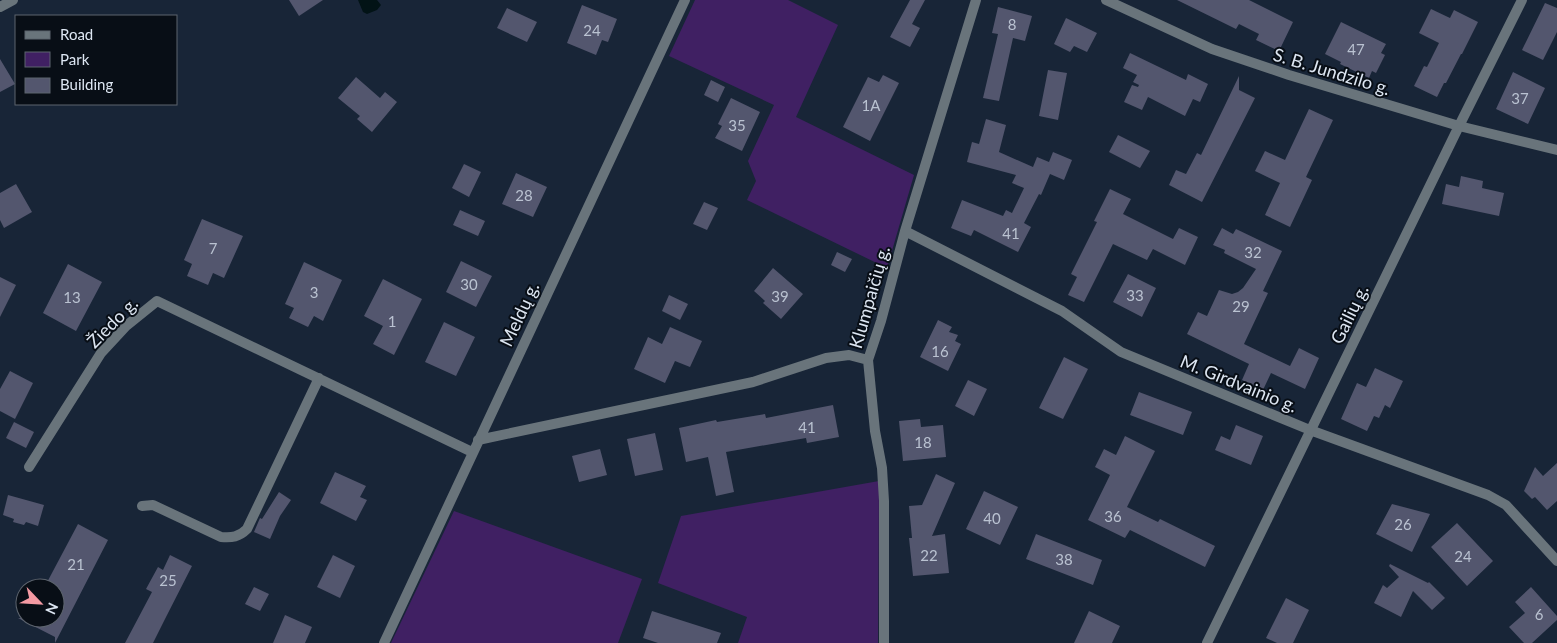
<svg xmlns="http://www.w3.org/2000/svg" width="1557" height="643" font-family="Lato,sans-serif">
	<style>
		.green { fill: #402063 }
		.water { fill: #021316 }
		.building { fill: #53566e }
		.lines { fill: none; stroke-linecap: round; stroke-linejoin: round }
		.minor { stroke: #69747b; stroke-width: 10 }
		.labels { text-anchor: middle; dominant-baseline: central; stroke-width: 4; stroke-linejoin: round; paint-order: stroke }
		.number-label { font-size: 15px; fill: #bac2d1 }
		.street-label { font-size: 18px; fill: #dde6f2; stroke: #080e16 }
	</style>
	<rect width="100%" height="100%" fill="#182537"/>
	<path class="green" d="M695,0H788L838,25L796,117L914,175L887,268L747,200L756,181L748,161L774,105L669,56Z
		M879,481L878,643H738L747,617L658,583L681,516Z
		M454,511L642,579L618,643H391Z"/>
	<path class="water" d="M358,0H377L381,5L377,10L367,14L363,12Z"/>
	<path class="building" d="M289,0H323L299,16Z
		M910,0H925L912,24L920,28L910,47L890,37Z
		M1177,0H1249L1293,22L1279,51L1256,40L1259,34L1239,24L1236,29Z
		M1545,3L1557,8V32L1543,60L1522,50Z
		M582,5L617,19L608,42L602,40L596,55L567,43Z
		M998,7L1032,16L1025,41L1013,38L999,101L983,98L998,34L992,33Z
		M507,8L537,22L527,42L497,28Z
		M1431,9L1450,18L1454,10L1478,22L1462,54H1461L1446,83H1444L1437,97L1414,86L1424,66L1427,67L1439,43L1419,33Z
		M1066,18L1097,33L1087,52L1074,46L1070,52L1054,44Z
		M1341,22L1386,44L1381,53L1385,55L1376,73L1372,71L1369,78L1340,64L1341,62L1325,54Z
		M1130,53L1186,80L1188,74L1208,84L1200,102L1193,99L1185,116L1148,97L1142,110L1124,102L1132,85L1138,87L1139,85L1133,82L1137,75L1123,68Z
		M0,59L15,84L0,92Z
		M1048,70L1067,73L1058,120L1039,116Z
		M1513,72L1545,88L1528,124L1496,109Z
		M883,75L899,83L870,141L843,127L868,77L879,82Z
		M1239,76V90L1255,98L1202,202L1169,185L1176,170L1186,174L1197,153L1201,155Z
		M356,77L380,98L385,92L397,102L372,132L357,119L360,116L338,98Z
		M711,80L725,87L718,102L704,95Z
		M731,98L760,112L742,151L715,138L722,126L718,124Z
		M1309,109L1333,120L1306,177L1312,180L1290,227L1265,215L1280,183L1255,171L1265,151L1285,160Z
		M986,119L1006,125L999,152L1033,167L1037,157L1049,162L1053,152L1072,160L1064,180L1050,174L1041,195L1039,194L1024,223L1031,227L1018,252L974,230L971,236L951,228L962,200L1003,216L1006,210L1012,213L1024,188L1012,183L1016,175L967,162L972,142L979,144Z
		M1118,135L1150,151L1140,168L1109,152Z
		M464,164L481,172L469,197L452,188Z
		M516,173L547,187L533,217L502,204Z
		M1461,176L1483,181L1482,188L1504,193L1499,216L1442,204L1446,184L1459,187Z
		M16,184L32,212L4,228L0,220V193Z
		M1110,189L1131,199L1123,214L1173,239L1179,228L1198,237L1185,265L1153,249L1147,260L1113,244L1084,302L1068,295L1077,277L1071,274L1097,222L1094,221Z
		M704,202L718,208L707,230L693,224Z
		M460,210L485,221L478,236L453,225Z
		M202,219L243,236L224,278L213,273L208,285L187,276L192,264L184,260Z
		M1222,228L1233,234L1236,229L1282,251L1263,291L1268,293L1244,344L1290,366L1299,348L1319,358L1305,389L1271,373L1263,390L1242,380L1249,364L1187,334L1198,312L1207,316L1219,290L1232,294L1238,292L1243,288L1256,269L1224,253L1225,250L1213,245Z
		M837,252L852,259L845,272L831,265Z
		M461,261L492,276L476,307L446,292Z
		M304,262L342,280L323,321L314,316L308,327L289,318L294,308L285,304Z
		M68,264L102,282L76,331L43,313Z
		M773,268L803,294L781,319L763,303L765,301L754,291Z
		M1128,274L1156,288L1142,317L1113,302Z
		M0,277L16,285L0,317Z
		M383,279L422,299L394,355L373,344L383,326L364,316Z
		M669,295L688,304L680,320L662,311Z
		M938,320L952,327L949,332L958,335L955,341L961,344L948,371L920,357Z
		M444,322L475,337L456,376L425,362Z
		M670,327L702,341L690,367L675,361L665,383L634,369L648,337L662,344Z
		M1064,357L1088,369L1063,419L1039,408Z
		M1375,368L1403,381L1390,408L1385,405L1379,418L1374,416L1367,431L1341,419L1357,383L1366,387Z
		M10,371L33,383L15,419L0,411V389Z
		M968,380L987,389L974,416L955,406Z
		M1139,392L1192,412L1183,435L1130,415Z
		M833,405L839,437L807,443L806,438L726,452L734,492L716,496L708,457L686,462L679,428L716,420L717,422L765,414L766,418Z
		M920,419L921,427L943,425L946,457L903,461L899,421Z
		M14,422L34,432L26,448L6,438Z
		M1236,425L1263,436L1251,465L1215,450L1221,436L1230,440Z
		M655,433L663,470L635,476L627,439Z
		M1125,436L1155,451L1127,507L1158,522L1160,519L1215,546L1205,567L1130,530L1125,538L1088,520L1110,475L1095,467L1104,449L1116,455Z
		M600,449L607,475L579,482L572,456Z
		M1557,463V501L1547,510L1535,497L1532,499L1524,491L1535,467L1543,476Z
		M335,472L366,486L360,497L367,500L356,521L320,503Z
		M936,474L955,483L932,536L945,534L949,573L913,576L909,538H912L909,506L922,505Z
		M984,491L1018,507L1000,545L966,529Z
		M279,492L291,500L280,516L270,539L254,532L260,518L262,519Z
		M8,495L44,505L38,526L26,522L24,525L13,522L14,519L3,515Z
		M1392,504L1430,514L1412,552L1376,534Z
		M1457,523L1493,561L1467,586L1431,547Z
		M78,524L108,540L55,643V637L18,618H55V588H44Z
		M1036,534L1102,560L1093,585L1026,559Z
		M170,555L192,566L165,619L153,643H125L152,592L146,589L158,567L163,570Z
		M333,555L355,566L340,598L317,587Z
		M1390,564L1428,583L1429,582L1445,598L1432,610L1413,591L1401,617L1374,603L1383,585L1387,588L1399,577L1389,566Z
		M254,587L269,594L260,611L245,604Z
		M1531,587L1557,616V620L1532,643H1524L1509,627L1525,613L1515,602Z
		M1286,598L1309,610L1293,643H1277L1266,638Z
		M652,611L721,633L717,643H658L643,638Z
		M1089,611L1120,626L1112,643H1074Z
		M285,615L312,627L305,643H273Z"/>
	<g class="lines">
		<path class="minor" d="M1106,0L1212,49L1289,75L1459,126L1557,150
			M0,7L13,0
			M905,231L1062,311L1121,352L1310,430L1488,495L1506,505L1557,561
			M478,440L753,382L826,358L849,355L868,360
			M29,467L101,353L126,326L157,301L472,452
			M142,506L153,505L221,537C232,538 239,537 247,529L319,378
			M384,643L685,0
			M884,643V501L882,468L875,431L868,360L881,321L905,231L976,0
			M1207,643L1459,126L1522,0"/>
	</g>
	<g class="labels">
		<g class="number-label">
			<text x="1012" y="24">8</text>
			<text x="592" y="30">24</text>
			<text x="1356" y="49">47</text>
			<text x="1520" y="98">37</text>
			<text x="871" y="105">1A</text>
			<text x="737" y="125">35</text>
			<text x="524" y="195">28</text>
			<text x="1011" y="233">41</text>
			<text x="213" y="248">7</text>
			<text x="1253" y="252">32</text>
			<text x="469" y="284">30</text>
			<text x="314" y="292">3</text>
			<text x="1135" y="295">33</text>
			<text x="780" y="296">39</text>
			<text x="72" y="297">13</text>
			<text x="1241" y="306">29</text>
			<text x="392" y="321">1</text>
			<text x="940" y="351">16</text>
			<text x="807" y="427">41</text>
			<text x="923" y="442">18</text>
			<text x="1113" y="516">36</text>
			<text x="992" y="518">40</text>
			<text x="1403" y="524">26</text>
			<text x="929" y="555">22</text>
			<text x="1463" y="556">24</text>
			<text x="1064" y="559">38</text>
			<text x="76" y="564">21</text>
			<text x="168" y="580">25</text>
			<text x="1539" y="614">6</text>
		</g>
		<g class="street-label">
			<text transform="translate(1332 71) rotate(17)">S. B. Jundzilo g.</text>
			<text transform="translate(869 297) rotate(-74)">Klumpaičių g.</text>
			<text transform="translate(519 314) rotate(-65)">Meldų g.</text>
			<text transform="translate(1349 314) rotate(-64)">Gailių g.</text>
			<text transform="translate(112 322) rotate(-45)">Žiedo g.</text>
			<text transform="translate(1239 383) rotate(22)">M. Girdvainio g.</text>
		</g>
	</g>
	<rect x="15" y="15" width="162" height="90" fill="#080e16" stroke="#5d646e"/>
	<rect x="25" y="31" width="25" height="8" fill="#69747b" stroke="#5d646e"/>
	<text x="60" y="40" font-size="15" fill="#dde6f2">Road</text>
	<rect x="25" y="52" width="25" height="15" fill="#402063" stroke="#5d646e"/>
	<text x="60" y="65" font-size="15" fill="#dde6f2">Park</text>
	<rect x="25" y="78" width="25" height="15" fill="#53566e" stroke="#5d646e"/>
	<text x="60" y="90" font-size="15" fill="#dde6f2">Building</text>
	<g transform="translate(40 603) rotate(115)"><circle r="24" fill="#080e16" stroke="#5d646e"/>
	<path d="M0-4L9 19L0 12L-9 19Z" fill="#f49aa3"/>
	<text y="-8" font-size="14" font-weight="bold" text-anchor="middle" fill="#dde6f2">N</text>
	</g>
</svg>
